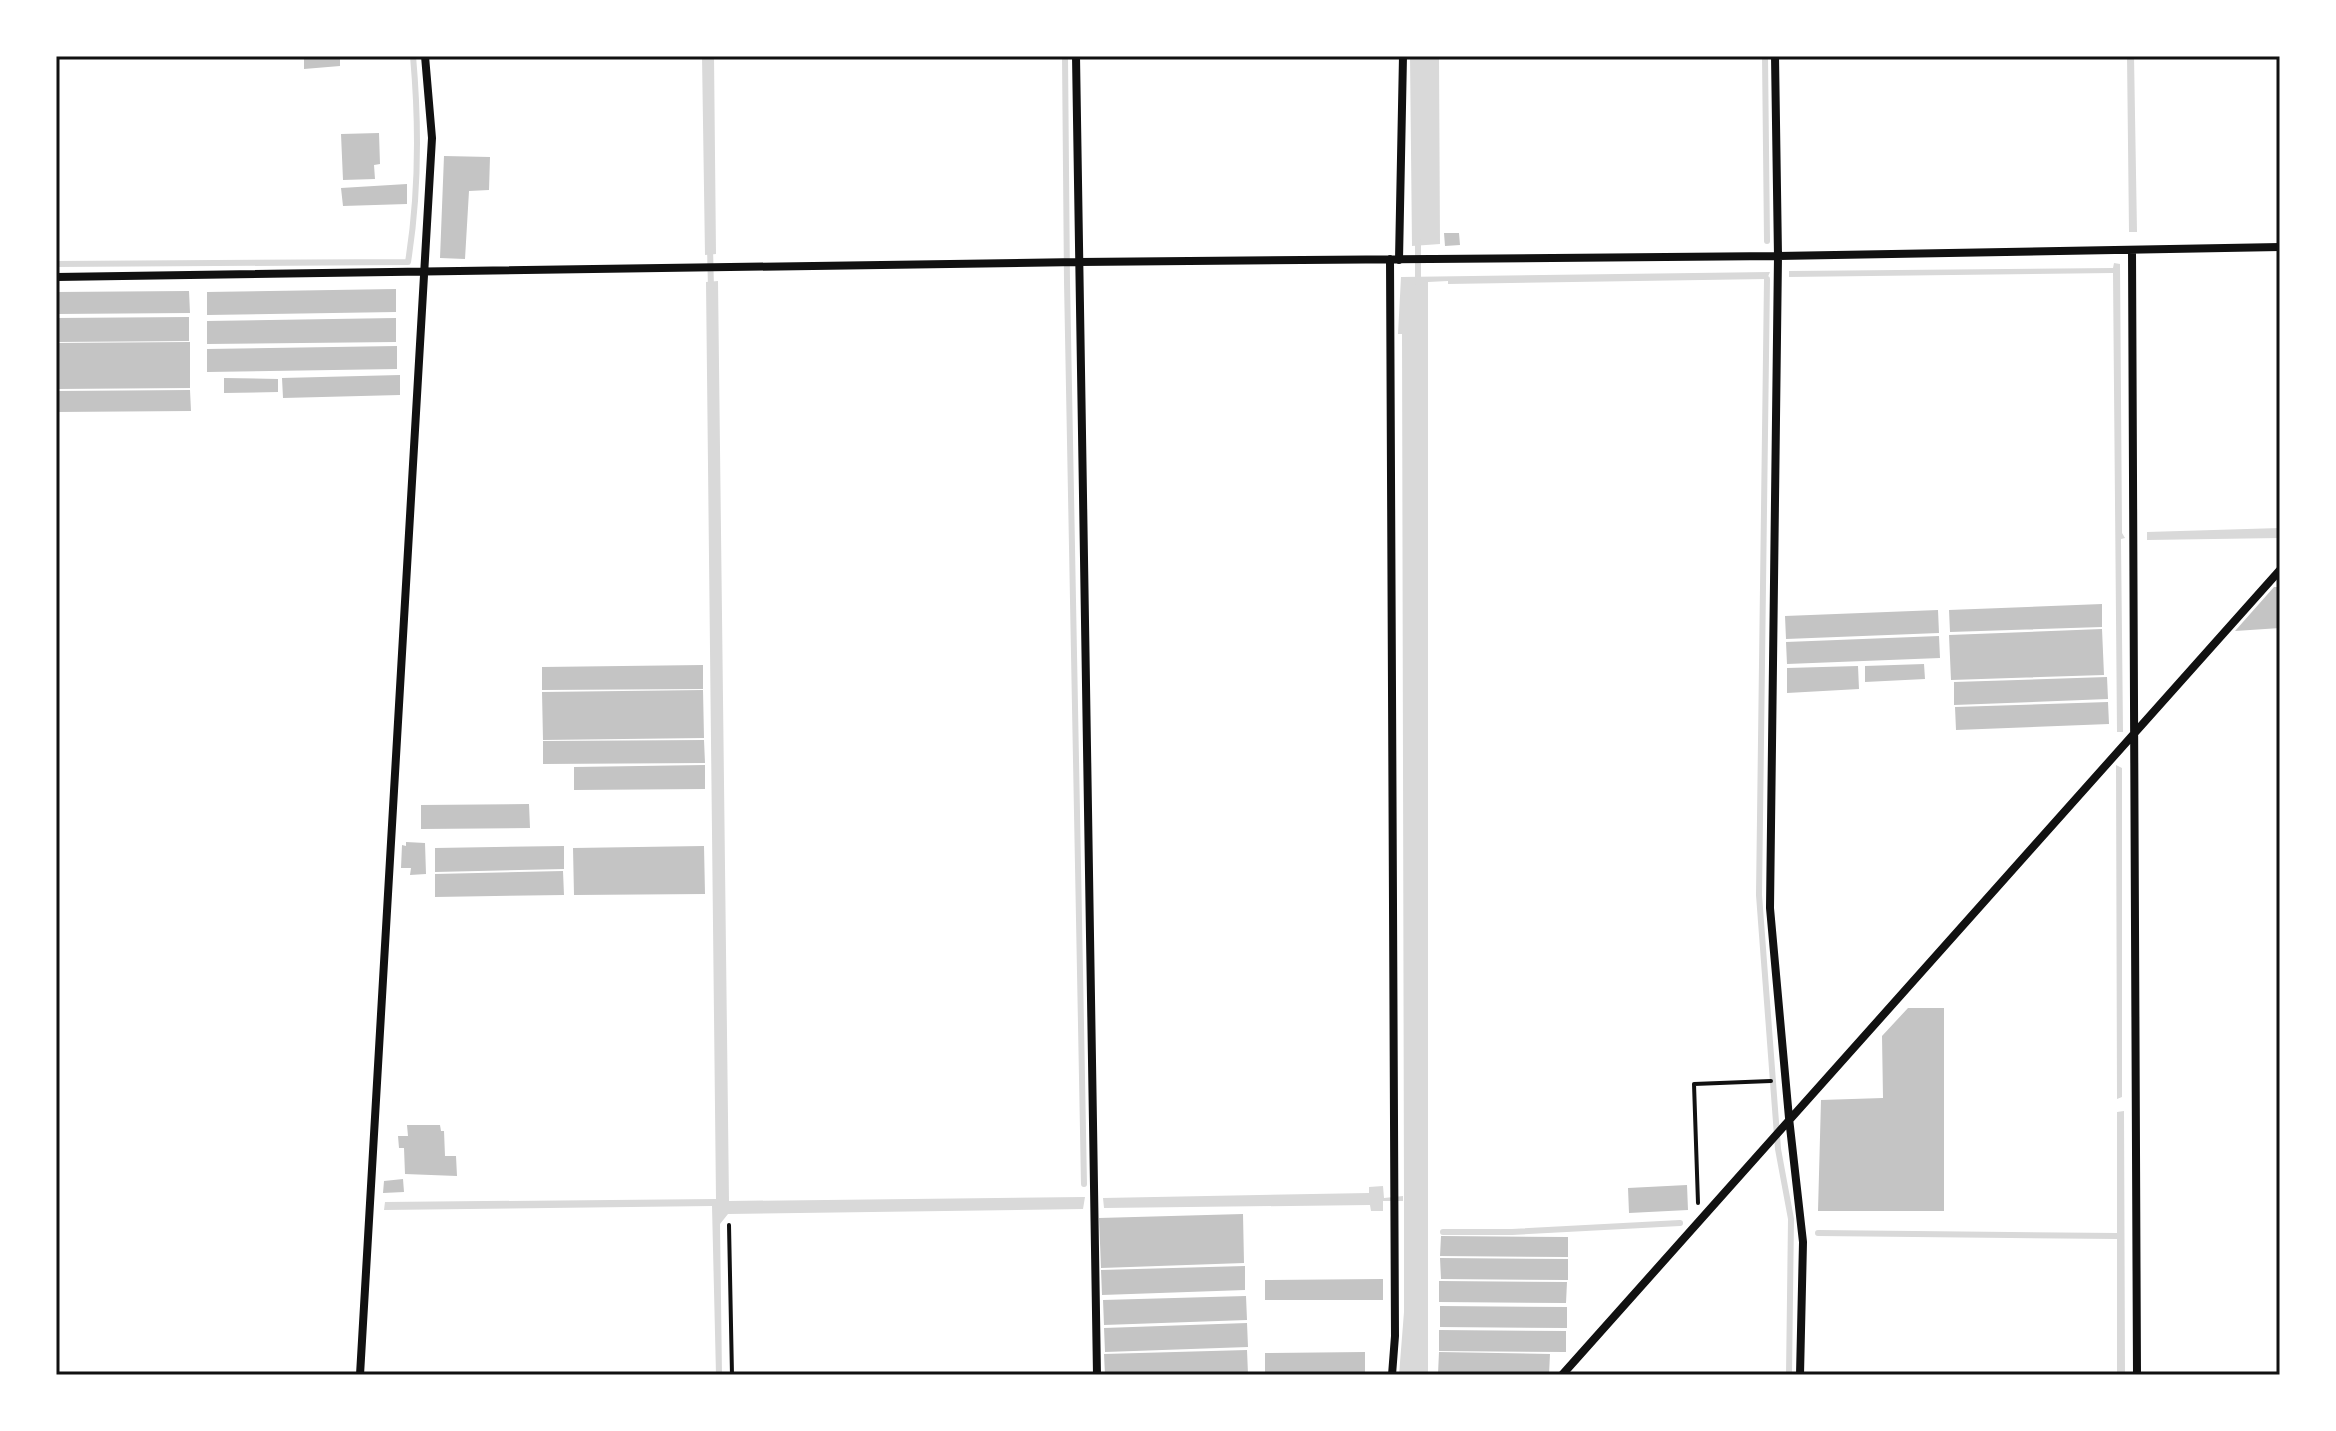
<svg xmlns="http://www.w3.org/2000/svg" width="2336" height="1431" font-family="Figtree,sans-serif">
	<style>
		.water { fill: #d9d9d9 }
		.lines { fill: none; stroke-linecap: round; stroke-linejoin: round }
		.stream { stroke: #d9d9d9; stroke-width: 6 }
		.building { fill: #c4c4c4 }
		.path { stroke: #111; stroke-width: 4 }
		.minor { stroke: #111; stroke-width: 8 }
		.neatline { fill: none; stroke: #111; stroke-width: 3 }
	</style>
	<rect width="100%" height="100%" fill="#fff"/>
	<path class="water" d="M702,56H714L716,254L705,255Z
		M1410,56H1439L1440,244L1412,246Z
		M2127,56H2134L2137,232H2129Z
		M2114,263L2120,264L2122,533L2125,538L2121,539L2123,732H2117L2113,273L1789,277V271L2113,268Z
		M1770,272L1767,279L1448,284V281L1428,282V1375H1399L1404,1312V1199L1402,334H1398L1401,277Z
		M718,281L729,1201L1085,1197L1083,1209L728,1214L720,1224L722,1375H716L712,1206L384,1210L385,1202L716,1199L706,282Z
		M2280,528V538L2147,540V532Z
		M2116,765L2122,768V1097L2117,1099Z
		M2124,1111L2125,1375H2117V1112Z
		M1383,1186L1384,1198L1403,1196V1201H1383V1211H1371L1370,1205L1104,1208L1103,1198L1369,1193V1187Z"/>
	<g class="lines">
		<path class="stream" d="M1065,56L1067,282L1084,1184
			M1765,56L1767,241
			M710,248L711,288
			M56,264L408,262C419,194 419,124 413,56
			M1767,279L1759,895L1778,1149L1791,1219L1789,1375
			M1418,284V240
			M1443,1232H1512L1680,1223
			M1818,1233L2117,1236"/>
	</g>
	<path class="building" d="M304,56H340V66L304,69Z
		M379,133L380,164L374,165L375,179L343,180L341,134Z
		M444,156L490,157L489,190L469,191L465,259L440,258Z
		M407,184V204L343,206L341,188Z
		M1444,233H1459L1460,245L1445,246Z
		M396,289V312L207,315V292Z
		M189,291L190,313L56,314V292Z
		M189,317V341L56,342V318Z
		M396,318V342L207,344V321Z
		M190,342V388L56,389V343Z
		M397,346V369L207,372V349Z
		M400,375V395L283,398L282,378Z
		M224,378L278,379V392L224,393Z
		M190,390L191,411L56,412V391Z
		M2274,587H2280V628L2235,631Z
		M2102,604V627L1950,632L1949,610Z
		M1938,610L1939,633L1786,639L1785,616Z
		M2102,629L2104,675L1951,680L1949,635Z
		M1939,636L1940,658L1787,664L1786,642Z
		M1924,664L1925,679L1865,682V666Z
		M703,665V689L542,690V667Z
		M1858,666L1859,689L1787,693V668Z
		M2107,677L2108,699L1954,705V682Z
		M703,690L704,738L543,740L542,692Z
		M2108,702L2109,724L1956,730L1955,707Z
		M704,740L705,763L543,764V741Z
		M705,765V789L574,790V767Z
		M529,804L530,828L421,829V805Z
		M406,842L425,843L426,874L410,875L411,868H401L402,845L406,846Z
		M564,846V869L435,872V848Z
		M704,846L705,894L574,895L573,848Z
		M563,871L564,895L435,897V874Z
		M1908,1008H1944V1211H1818L1821,1100L1883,1098L1882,1036Z
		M407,1125H440L441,1131H444L445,1156H456L457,1176L405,1174L404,1148H399L398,1136H408Z
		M403,1179L404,1192L383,1193L384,1181Z
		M1687,1185L1688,1210L1629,1213L1628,1188Z
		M1243,1214L1244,1263L1101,1268L1099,1218Z
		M1441,1236L1568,1237V1257L1440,1256Z
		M1440,1258L1568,1259V1280L1441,1279Z
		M1245,1266V1290L1102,1295L1101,1270Z
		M1383,1279V1300H1265V1280Z
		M1439,1281L1567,1282L1566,1303L1439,1302Z
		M1246,1296L1247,1320L1104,1325L1103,1300Z
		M1440,1306L1567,1307V1328L1440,1327Z
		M1247,1323L1248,1347L1105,1352L1104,1328Z
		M1439,1330L1566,1331V1352L1439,1351Z
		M1247,1350L1248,1374L1105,1375L1104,1354Z
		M1365,1352V1374L1265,1375V1353Z
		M1439,1352L1550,1354L1549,1375L1438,1374Z"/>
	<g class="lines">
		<path class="path" d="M1698,1203L1694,1084L1771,1081
			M729,1225L732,1375"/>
		<path class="minor" d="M1076,56L1097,1375
			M1775,56L1778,256L1770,908L1789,1118L1803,1242L1800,1375
			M2132,250L2137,1375
			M1390,259L1395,1336L1392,1375
			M1399,260L1403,56
			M56,277L1079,262L1778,256L2280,247
			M360,1375L432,138L425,56
			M1562,1375L2280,570"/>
	</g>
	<rect width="2336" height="1431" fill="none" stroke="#ffffff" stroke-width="116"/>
	<rect x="58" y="58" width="2220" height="1315" class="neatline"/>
</svg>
